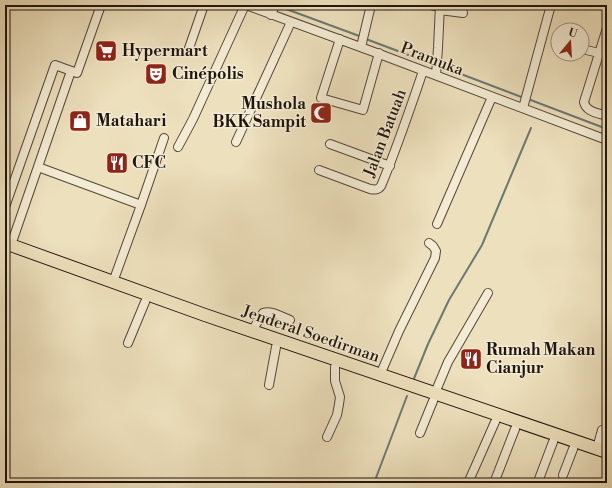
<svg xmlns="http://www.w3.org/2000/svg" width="612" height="488" font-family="'Libre Bodoni',serif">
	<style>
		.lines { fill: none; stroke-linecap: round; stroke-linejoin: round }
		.stream { stroke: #6a7974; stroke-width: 2 }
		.minor-casing { stroke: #534839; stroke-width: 10 }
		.highway-casing { stroke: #20150d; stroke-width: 14 }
		.path { stroke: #20150d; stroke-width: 1; stroke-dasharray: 1 2; stroke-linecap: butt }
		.minor { stroke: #f3ebd3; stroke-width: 8 }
		.highway { stroke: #ede0bc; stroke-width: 12 }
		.labels { text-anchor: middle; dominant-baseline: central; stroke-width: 3; stroke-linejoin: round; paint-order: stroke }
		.poi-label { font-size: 16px; font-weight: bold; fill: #20150d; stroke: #f3ebd3; text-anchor: start }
		.street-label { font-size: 16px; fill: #20150d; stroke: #f3ebd3 }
	</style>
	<rect width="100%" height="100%" fill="#ede0bc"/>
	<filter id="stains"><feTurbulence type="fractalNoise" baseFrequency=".005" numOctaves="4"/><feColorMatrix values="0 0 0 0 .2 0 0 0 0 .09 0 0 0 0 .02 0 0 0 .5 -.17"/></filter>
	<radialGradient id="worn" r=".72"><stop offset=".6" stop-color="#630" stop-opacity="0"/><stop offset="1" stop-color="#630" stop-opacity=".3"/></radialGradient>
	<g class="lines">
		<path class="stream" d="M278,6L362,37
			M366,39L435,65
			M440,66L524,98
			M528,99L607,129
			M413,381L428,344L449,300L482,245L531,128
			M374,483L407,396"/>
		<g class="minor-casing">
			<path id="minor" d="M246,5L382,55L607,140
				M431,5L440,7
				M440,10L463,13
				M271,15L275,5
				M607,28L584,102C586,112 598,113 607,116
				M340,39L321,98L363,110L379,53
				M361,47L371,5
				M582,49L599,53
				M188,51L204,5
				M436,75L438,48L440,5
				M523,108L551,5
				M236,142L291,22
				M330,144L390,166
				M178,147L193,119L245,5
				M38,167L141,205
				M319,170L370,189C375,190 378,190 381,186C397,148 410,109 423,71
				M5,207L55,65L77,73L101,5
				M437,224L492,97
				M11,245L71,71
				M113,282L141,205L164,138
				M252,331L263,313C271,310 282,317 290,320
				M128,343L145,302
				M380,375L399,331L435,258L436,251L433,246L429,243
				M269,385L276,347
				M435,393L448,362L488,293
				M420,433L433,401
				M327,437L337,415L339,404L340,397L335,381V367
				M597,448L602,430
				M563,475L573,449
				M539,479L553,442
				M468,483L495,422
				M494,483L515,429"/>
		</g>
		<g class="highway-casing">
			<path id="highway" d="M5,243L205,315L607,452"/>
		</g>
		<path class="path" d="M181,5L193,9"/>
		<use href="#minor" class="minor"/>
		<use href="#highway" class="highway"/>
	</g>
	<defs>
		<g id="supermarket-square" transform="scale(1.15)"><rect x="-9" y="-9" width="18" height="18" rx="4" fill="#8f2418" stroke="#f3ebd3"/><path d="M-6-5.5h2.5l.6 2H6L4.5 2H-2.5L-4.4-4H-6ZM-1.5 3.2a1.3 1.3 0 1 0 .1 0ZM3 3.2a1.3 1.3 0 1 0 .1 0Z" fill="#fff"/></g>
		<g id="theatre-square" transform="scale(1.15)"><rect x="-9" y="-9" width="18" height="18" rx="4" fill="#8f2418" stroke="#f3ebd3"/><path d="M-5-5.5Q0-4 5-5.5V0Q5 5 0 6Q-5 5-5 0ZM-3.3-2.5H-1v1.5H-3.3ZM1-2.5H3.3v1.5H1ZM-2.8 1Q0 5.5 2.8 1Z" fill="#fff"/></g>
		<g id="mosque-square" transform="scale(1.15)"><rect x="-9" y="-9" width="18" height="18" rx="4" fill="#8f2418" stroke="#f3ebd3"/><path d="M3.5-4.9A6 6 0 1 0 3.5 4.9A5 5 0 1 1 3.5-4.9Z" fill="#fff"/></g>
		<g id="shop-square" transform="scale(1.15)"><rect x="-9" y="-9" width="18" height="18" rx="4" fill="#8f2418" stroke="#f3ebd3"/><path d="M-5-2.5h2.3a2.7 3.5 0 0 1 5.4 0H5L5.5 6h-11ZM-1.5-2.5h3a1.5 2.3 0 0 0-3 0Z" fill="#fff"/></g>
		<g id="restaurant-square" transform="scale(1.15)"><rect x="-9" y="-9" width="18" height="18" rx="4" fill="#8f2418" stroke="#f3ebd3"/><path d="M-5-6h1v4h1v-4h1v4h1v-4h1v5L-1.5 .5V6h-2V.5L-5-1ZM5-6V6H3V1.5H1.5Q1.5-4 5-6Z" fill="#fff"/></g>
	</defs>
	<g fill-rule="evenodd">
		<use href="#supermarket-square" x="106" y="51"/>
		<use href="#theatre-square" x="156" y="74"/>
		<use href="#mosque-square" x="321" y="113"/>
		<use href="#shop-square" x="80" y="121"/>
		<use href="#restaurant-square" x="117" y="163"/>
		<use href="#restaurant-square" x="471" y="359"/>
	</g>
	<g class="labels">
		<g class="poi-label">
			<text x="122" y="51">Hypermart</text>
			<text x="172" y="74">Cinépolis</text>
			<text x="306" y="104" text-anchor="end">Mushola<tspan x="306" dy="18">BKK Sampit</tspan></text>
			<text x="96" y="121">Matahari</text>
			<text x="132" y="163">CFC</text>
			<text x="486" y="350">Rumah Makan<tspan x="486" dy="18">Cianjur</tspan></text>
		</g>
		<g class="street-label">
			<text transform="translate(432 59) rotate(21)">Pramuka</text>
			<text transform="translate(385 133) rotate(-69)">Jalan Batuah</text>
			<text transform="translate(311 334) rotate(19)">Jenderal Soedirman</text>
		</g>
	</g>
	<rect width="612" height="488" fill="none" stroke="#ede0bc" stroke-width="20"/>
	<rect x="6" y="6" width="600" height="476" fill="none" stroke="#20150d" stroke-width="2"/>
	<rect x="10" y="10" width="592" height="468" fill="none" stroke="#20150d"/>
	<g transform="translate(570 42) rotate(18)"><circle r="19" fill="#f3ebd3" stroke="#9f9584"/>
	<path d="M0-3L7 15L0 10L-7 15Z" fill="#8f2418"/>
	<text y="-6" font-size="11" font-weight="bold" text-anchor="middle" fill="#20150d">U</text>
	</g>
	<rect width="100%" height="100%" filter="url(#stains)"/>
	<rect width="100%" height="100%" fill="url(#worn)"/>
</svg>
